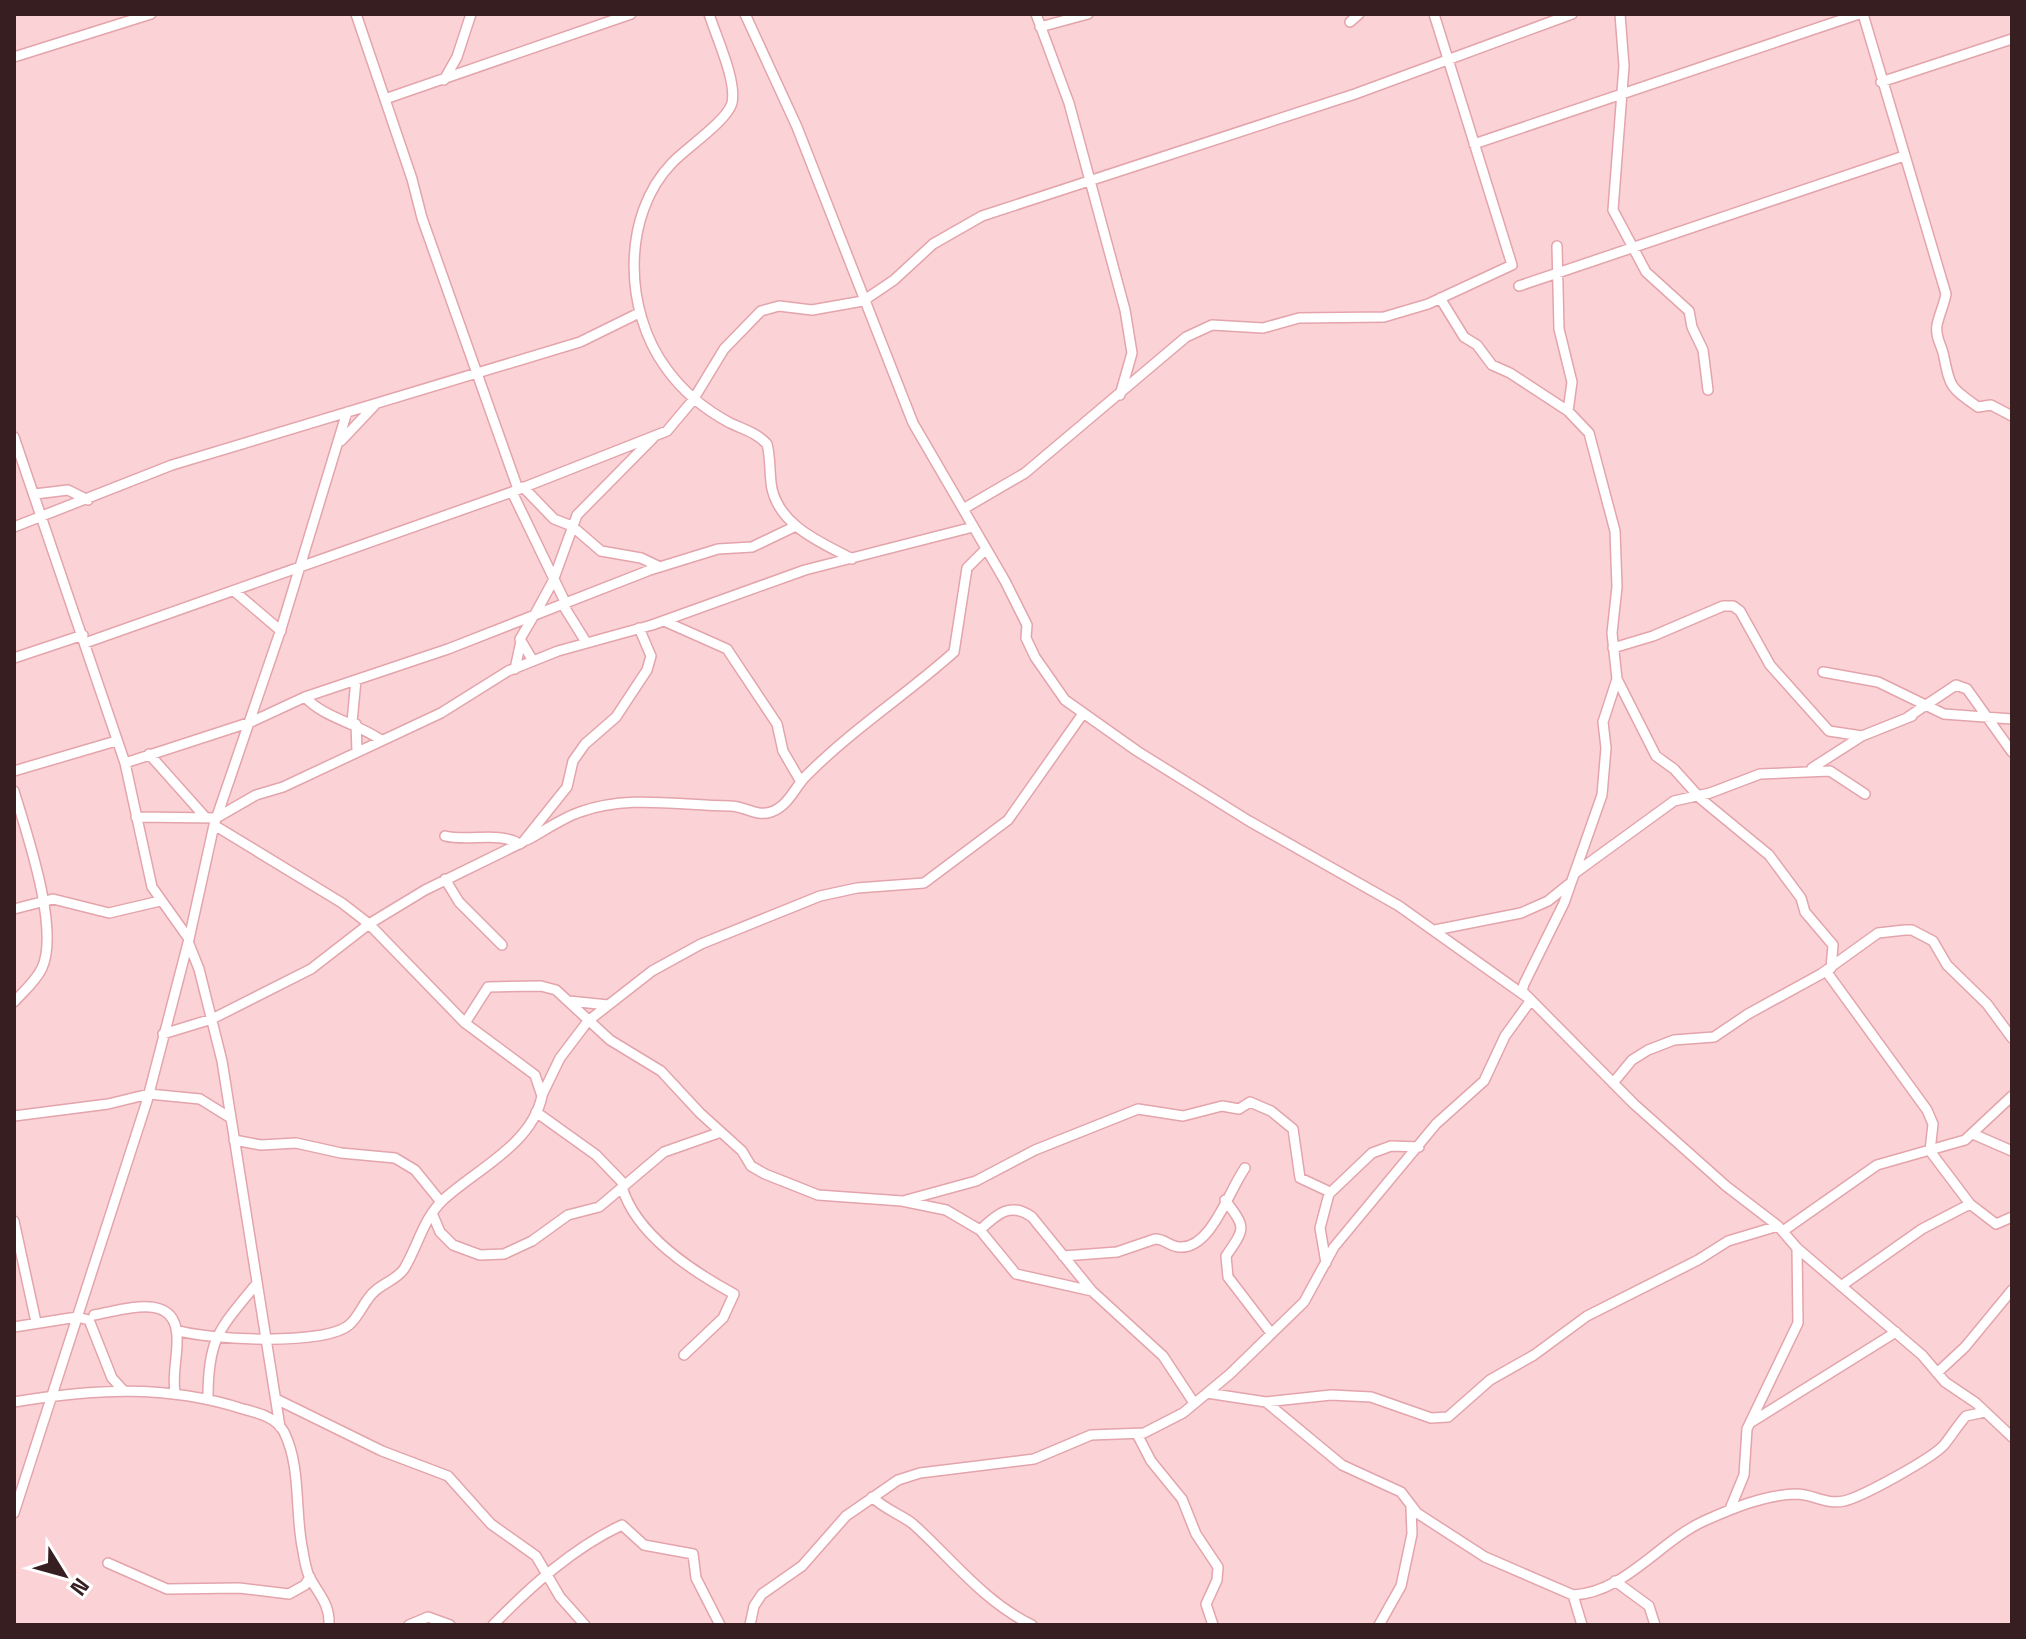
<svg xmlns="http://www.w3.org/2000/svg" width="2026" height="1639" font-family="'Space Grotesk',sans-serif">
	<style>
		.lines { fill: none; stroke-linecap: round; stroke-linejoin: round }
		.street-casing { stroke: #e3a4ab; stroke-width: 12 }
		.street { stroke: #fff; stroke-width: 9 }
	</style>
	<rect width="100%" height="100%" fill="#fbd3d7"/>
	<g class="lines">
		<g class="street-casing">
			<path id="street" d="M356,14L412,179L422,218L518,489
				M709,14C716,36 737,81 732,103C727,121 686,148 672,163C621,216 624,311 666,368C683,392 704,409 730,423C743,429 757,433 767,444C771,459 769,474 772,489C781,527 821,542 852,559
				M745,14L797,127L913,423L1005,581L1027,625L1026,638L1035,657L1065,700L1137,751L1249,821L1399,906L1531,1000L1634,1104L1726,1186L1778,1226L1797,1248L1922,1355L1945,1382L1976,1403L2012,1437
				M1036,14L1069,103L1125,310L1132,353L1120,395
				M1620,14L1624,66L1613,210L1646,272L1689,311L1692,327L1703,350L1708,390
				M1863,14L1946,294C1944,305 1939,315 1937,325C1935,338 1942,345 1944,357C1950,388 1951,388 1978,407L1991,405L2012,416
				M1350,22L1359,14
				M1040,27L1088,14
				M14,57L151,14
				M444,80L457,57L471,14
				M1881,82L2012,39
				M385,99L631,14
				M1474,144L1859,14
				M1557,246L1559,329L1572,382L1568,411
				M1519,286L1904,156
				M14,437L125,763L152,887L189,939L147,1101L14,1513
				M341,441L375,405
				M523,487L554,519L572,526L601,551L641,558L660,567
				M512,492L566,604
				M35,494L68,490L88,500
				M965,508L1025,473L1186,337L1212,325L1263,328L1299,318L1384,317L1428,304L1512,265L1434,14
				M14,527L172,465L580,342L639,313
				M234,591L281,631
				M563,605L586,642
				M534,616L553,581L577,515L653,438
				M533,617L520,639L533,661
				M664,621L727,649L777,724L783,751L801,782
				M85,643L512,492L667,431L693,400L724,349L761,311L779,306L812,310L863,301L894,280L933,244L982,216L1355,94L1572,14
				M1613,648L1653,636L1723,606H1733L1740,611L1770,665L1829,731L1862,736
				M14,658L83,635
				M515,669L521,641
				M1823,672L1878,682L1944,714L2012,719
				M1617,679L1656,756L1674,769L1701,799L1769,855L1801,898L1805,912L1833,945L1831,968
				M305,697C324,718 357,723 381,740
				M1908,717L1956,685L1967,689L2012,752
				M352,722L356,680
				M356,724L357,751
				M149,754L206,818
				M125,763L251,722L305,697L448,649L650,570L718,549L752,547L796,526
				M1812,768L1862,736L1912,716
				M14,771L116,741
				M14,791C26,831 60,929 42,968C36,981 23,992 14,1002
				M136,817L216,818L256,795L283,787L441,713L508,671L558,651L652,625L805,570L973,527
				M445,836C469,842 498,831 520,844
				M527,840C544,831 562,818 580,812C629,794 681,806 730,806C745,806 756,817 771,812C788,806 794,789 805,777C850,731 906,695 954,652L967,568L986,549
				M1575,873L1674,801L1710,793L1760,774L1830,771L1865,794
				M445,879L459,902L502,945
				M14,909L53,899L109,913L160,901
				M1435,930L1521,913L1548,901L1569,884
				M189,939L214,825L281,629L347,412
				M189,944L199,969L222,1061L280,1427
				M1826,971L1927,1110L1933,1124L1930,1151L1970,1204L1996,1224L2012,1217
				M569,1001L608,1005
				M465,1023L488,987L541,986L556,990L610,1040L661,1071L700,1113L742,1151L751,1166L765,1174L818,1195L902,1201L946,1210L980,1230L1016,1274L1092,1291
				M163,1034L212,1019L311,969L369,924L425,890L523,842L567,787L573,761L585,744L616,717L647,670L651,656L639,628
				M1613,1083L1632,1060L1648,1050L1674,1040L1714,1037L1748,1014L1821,974L1878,933L1905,930H1912L1933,941L1947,965L1987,1004L2012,1038
				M542,1095L560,1058L588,1021L652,971L701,944L820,896L857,888L924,883L1008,820L1082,715
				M536,1112L596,1155L624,1184
				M14,1116L108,1104L149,1094L200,1099L229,1117
				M1973,1134L2012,1151
				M234,1140L261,1145L296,1143L341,1153L395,1158L415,1170L441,1202
				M622,1187C636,1235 692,1271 734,1294L723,1318L684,1355
				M1225,1200C1246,1228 1246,1227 1226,1256L1228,1277L1271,1333
				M903,1201L976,1181L1035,1150L1138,1109L1183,1116L1222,1106L1239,1109L1250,1102L1271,1111L1293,1129L1300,1178L1330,1192
				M432,1213L440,1232L453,1245L480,1255L504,1254L532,1241L568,1215L599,1207L664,1152L721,1132
				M14,1221L36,1322
				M980,1230C996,1215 1010,1201 1032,1217L1092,1291L1163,1356L1194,1403
				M1783,1231L1877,1165L1965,1140L2012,1096
				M1063,1256L1117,1252L1155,1239C1165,1239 1169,1246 1179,1247C1211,1250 1229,1190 1245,1168
				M1326,1263L1320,1228L1329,1194L1372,1153L1391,1146L1419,1147
				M1841,1286L1922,1229L1970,1204
				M94,1315C121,1311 175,1290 177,1336C178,1356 172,1373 175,1393
				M14,1327L77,1317L89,1320L112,1378L123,1390
				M176,1330C207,1340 324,1346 349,1325C360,1316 364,1300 375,1291C384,1283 397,1279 404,1269C418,1246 423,1219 443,1200C475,1170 532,1145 542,1096L535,1075L465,1023L369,924L342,903L214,825
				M1937,1373L1965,1347L2012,1290
				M1207,1393L1266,1402L1342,1465L1401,1492L1417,1513L1485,1557L1573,1595C1624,1593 1660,1541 1704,1521C1733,1508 1764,1495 1796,1494C1813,1494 1826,1505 1844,1501C1862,1497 1931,1459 1944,1445C1952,1435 1958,1425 1966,1416L1985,1412
				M208,1397C208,1336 221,1328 257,1283
				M276,1399L382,1451L448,1476L491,1524L536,1556L560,1597L585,1625
				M14,1402C92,1389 166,1384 243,1409C258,1413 276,1417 284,1432C301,1466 295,1510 302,1546C304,1556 305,1567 309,1576C318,1594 330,1603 329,1625
				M1266,1402L1331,1395L1371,1397L1431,1418L1448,1417L1490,1380L1534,1355L1587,1316L1698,1260L1728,1241L1778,1226
				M1750,1423L1896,1332
				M1137,1434L1151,1461L1182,1499L1196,1534L1218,1567L1217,1580L1206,1604L1213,1625
				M872,1497C886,1510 902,1515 913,1524C952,1559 984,1602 1032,1625
				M1730,1509L1744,1475L1747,1429L1798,1323L1797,1248
				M108,1563L167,1589L239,1588L289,1594L305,1585L310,1577
				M1615,1581L1649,1606L1655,1625
				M1573,1595L1582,1625
				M409,1625L428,1617L450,1625
				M493,1625C531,1586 573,1548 622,1525L644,1545L693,1554L696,1578L720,1625
				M750,1625L754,1606L762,1594L802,1566L846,1516L898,1480L920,1473L1034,1459L1091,1435L1144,1433L1183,1413L1230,1374L1304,1302L1334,1247L1436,1124L1484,1081L1505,1036L1531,1000L1522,991L1524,984L1564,903L1602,795L1606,748L1603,722L1617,679L1612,633L1617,587L1615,531L1589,433L1568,411L1510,373L1492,365L1477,345L1464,337L1440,298
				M1379,1625L1401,1586L1412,1534L1411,1508"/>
		</g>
		<use href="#street" class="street"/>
	</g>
	<rect width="2026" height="1639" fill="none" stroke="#361e21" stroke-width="32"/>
	<g transform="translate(64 1575) rotate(127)" stroke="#ffffff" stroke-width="6" paint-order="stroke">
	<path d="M0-6L14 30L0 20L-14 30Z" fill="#361e21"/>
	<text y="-12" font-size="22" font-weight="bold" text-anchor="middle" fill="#361e21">N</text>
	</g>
</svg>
